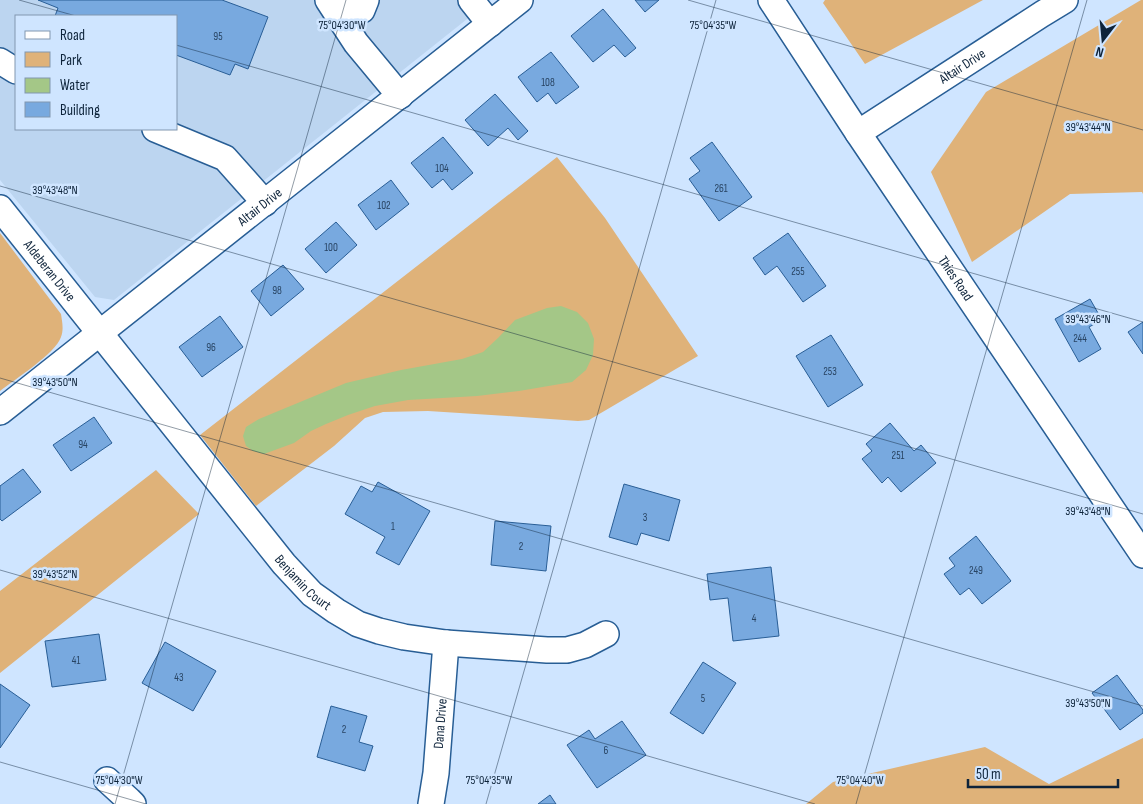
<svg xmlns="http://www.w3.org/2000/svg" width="1143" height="804" font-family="'Sofia Sans Condensed',sans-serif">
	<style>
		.built { fill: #bcd5f0; fill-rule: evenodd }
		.green { fill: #dfb279 }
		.water { fill: #a4c787 }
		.building { fill: #78a9df; stroke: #295e96 }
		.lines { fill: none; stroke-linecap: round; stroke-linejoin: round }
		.minor-casing { stroke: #285e95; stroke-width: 28 }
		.minor { stroke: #fff; stroke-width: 25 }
		.ticks { fill: none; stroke: #0d233a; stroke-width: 1; stroke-opacity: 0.45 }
		.labels { text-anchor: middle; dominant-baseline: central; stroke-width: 5; stroke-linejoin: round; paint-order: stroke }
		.number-label { font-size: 11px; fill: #284463 }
		.street-label { font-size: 14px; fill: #0d233a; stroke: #cfe5ff }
		.ticks-label { font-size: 12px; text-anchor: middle; fill: #0d233a; stroke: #cfe5ff; stroke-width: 5; stroke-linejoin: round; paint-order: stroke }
	</style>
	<rect width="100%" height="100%" fill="#cfe5ff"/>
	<path class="built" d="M0,0H491L114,300L95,297L0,180ZM16,16H176V129H16Z"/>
	<path class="green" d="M825,0H983L865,64L823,3Z
		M1141,0H1143V194L1142,192L1070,194L972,262L931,172L986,92Z
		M557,157L605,218L698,356L589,420L578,421L507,416L428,411L383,412L365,418L334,446L256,506L200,435Z
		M0,233L61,314C62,321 64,329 61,337C56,353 14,380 0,391Z
		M156,470L199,514L0,673V591Z
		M1143,738V804H806L833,782L985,747L1049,784Z"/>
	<path class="water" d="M561,306L577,312L588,323L594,339L593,355L586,370L572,382L519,391L477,396L408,400L375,406L348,415L326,424L311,431L294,443L264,454L253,451L246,446L243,436L246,427L259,419L346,383L401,370L462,359L483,352L498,338L515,320L547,308Z"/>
	<path class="building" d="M38,0H222L268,17L248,69L235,64L230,75L176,55V16H55L58,8Z
		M635,0H659L645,12Z
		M603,9L636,48L625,57L614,45L593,62L571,36Z
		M551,52L579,87L556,104L548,93L537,102L518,77Z
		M495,94L528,131L518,140L508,128L488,146L465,120Z
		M443,137L473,173L452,190L443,179L432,188L411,163Z
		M712,142L752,197L719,221L689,179L700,171L690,158Z
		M391,180L409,204L376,230L358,205Z
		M336,222L357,245L326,273L305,249Z
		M788,233L826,286L803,302L777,266L765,275L753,258Z
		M283,265L304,289L271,316L251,291Z
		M1090,299L1102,320L1089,327L1101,349L1079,362L1055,319Z
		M220,316L243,347L202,377L179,347Z
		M1143,322V354L1128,332Z
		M831,335L863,385L828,407L796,356Z
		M94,417L112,443L71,471L53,445Z
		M890,423L914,451L921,445L936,463L901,492L888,477L882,483L862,459L872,451L866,444Z
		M23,469L41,492L2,521L0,519V486Z
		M378,482L430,511L399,565L376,553L385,537L345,514L361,486L372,492Z
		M624,484L680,500L669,541L641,533L637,545L609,537Z
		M495,521L551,526L546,571L491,565Z
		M976,536L1011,581L982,604L969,588L960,595L944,574L955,566L949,558Z
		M771,567L779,636L733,641L728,598L710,600L707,574Z
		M99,634L106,680L52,687L45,641Z
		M165,642L216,671L193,711L142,683Z
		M703,662L736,683L703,734L670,713Z
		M1117,675L1143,710V713L1120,730L1092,693Z
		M0,684L30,705L0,748Z
		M331,706L367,716L359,742L373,746L365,771L317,757Z
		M622,721L646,755L597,788L567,745L589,730L595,739Z
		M550,795L556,804H538Z"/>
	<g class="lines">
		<g class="minor-casing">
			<g id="minor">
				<path d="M328,0L356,43L400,96"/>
				<path d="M334,0L362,10L366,0"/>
				<path d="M471,0L490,24"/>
				<path id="s1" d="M771,0L858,133L1143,555"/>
				<path d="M0,61L16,71"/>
				<path d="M155,129L225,158L265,203"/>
				<path id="s2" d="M858,133L1042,14L1065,0"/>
				<path id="s3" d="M0,208L284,564L312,594L336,611L358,624L379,631L404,637L446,643L547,650H567L585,645L606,634"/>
				<path id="s4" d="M0,412L520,0"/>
				<path d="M107,780L129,800L133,804"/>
				<path id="s5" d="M431,804L436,773L446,643"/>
			</g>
		</g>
		<use href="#minor" class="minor"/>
	</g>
	<path class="ticks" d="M19,0L76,16M688,0L1143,130M176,45L1143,322M0,186L1143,514M0,378L1143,706M0,570L815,804M0,762L146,804M115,804L346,0M486,804L716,0M856,804L1087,0"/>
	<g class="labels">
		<g class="number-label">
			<text x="218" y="36">95</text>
			<text x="548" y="82">108</text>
			<text x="442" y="168">104</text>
			<text x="721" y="188">261</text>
			<text x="384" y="205">102</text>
			<text x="331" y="247">100</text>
			<text x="798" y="271">255</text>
			<text x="277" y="290">98</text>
			<text x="1080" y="338">244</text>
			<text x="211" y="347">96</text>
			<text x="830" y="371">253</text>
			<text x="83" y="444">94</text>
			<text x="898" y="455">251</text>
			<text x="645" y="517">3</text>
			<text x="393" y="526">1</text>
			<text x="521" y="546">2</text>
			<text x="976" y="570">249</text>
			<text x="754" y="618">4</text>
			<text x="76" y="660">41</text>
			<text x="179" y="677">43</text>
			<text x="703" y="698">5</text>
			<text x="344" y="729">2</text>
			<text x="606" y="750">6</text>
		</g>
		<g class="street-label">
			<text stroke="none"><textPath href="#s2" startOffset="124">Altair Drive</textPath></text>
			<text stroke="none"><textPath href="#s4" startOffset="331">Altair Drive</textPath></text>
			<text stroke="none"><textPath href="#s3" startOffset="80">Aldeberan Drive</textPath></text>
			<text stroke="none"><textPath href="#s1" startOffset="334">Thies Road</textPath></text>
			<text stroke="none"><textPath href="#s3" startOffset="482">Benjamin Court</textPath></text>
			<text stroke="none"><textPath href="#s5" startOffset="81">Dana Drive</textPath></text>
		</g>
	</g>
	<g class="ticks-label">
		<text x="342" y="29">75°04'30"W</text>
		<text x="713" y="29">75°04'35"W</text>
		<text x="1088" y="131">39°43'44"N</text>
		<text x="55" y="194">39°43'48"N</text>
		<text x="1088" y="323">39°43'46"N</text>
		<text x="55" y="386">39°43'50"N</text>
		<text x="1088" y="515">39°43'48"N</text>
		<text x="55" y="578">39°43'52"N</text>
		<text x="1088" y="707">39°43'50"N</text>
		<text x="119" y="784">75°04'30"W</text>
		<text x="489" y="784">75°04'35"W</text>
		<text x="860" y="784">75°04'40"W</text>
	</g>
	<rect x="15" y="15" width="162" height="115" fill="#cfe5ff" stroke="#8197b0"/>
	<rect x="25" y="31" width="25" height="8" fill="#ffffff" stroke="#8197b0"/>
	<text x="60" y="40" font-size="15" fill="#0d233a">Road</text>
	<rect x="25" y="52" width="25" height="15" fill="#dfb279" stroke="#8197b0"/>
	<text x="60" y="65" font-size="15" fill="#0d233a">Park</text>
	<rect x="25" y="78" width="25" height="15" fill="#a4c787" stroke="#8197b0"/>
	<text x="60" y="90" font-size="15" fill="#0d233a">Water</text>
	<rect x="25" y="102" width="25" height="15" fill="#78a9df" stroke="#8197b0"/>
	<text x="60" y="115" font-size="15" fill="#0d233a">Building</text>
	<g transform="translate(1103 40) rotate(196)" stroke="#cfe5ff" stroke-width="4" paint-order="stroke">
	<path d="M0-4L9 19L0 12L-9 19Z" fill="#0d233a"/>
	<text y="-8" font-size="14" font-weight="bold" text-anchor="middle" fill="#0d233a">N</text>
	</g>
	<path d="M968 779v8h150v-8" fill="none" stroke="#0d233a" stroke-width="2.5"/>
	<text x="976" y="779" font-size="15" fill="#0d233a" stroke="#cfe5ff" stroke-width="4" paint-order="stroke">50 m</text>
</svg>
